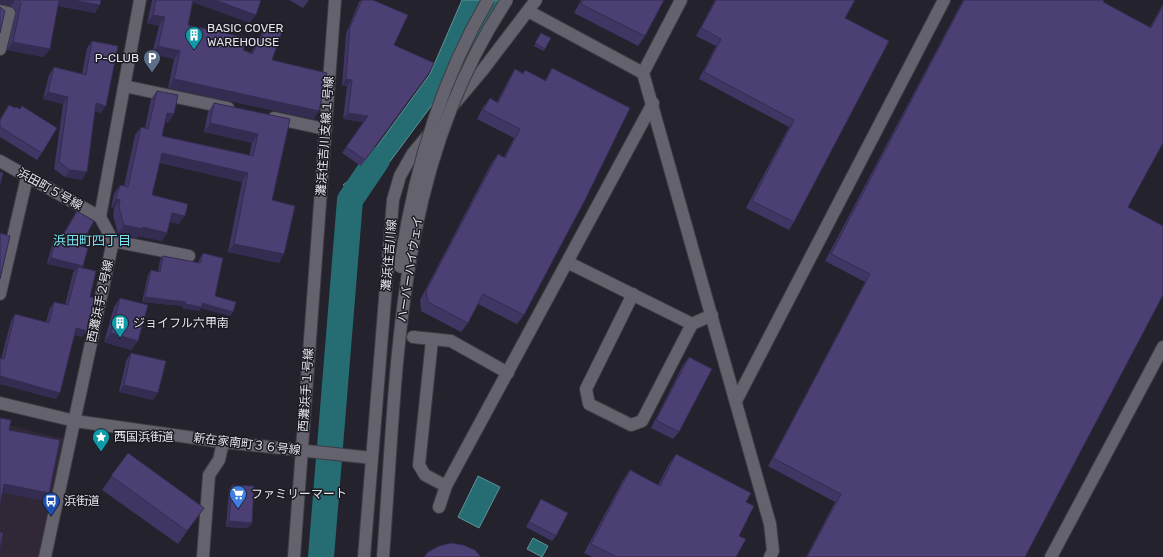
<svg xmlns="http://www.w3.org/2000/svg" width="1163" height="557" font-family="Rubik,'Noto Sans JP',sans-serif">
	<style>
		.commercial { fill: #302737 }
		.water { fill: #256d72; stroke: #5f9196 }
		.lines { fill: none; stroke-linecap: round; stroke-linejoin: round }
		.river { stroke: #256d72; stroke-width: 26 }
		.minor-casing { stroke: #3d3c43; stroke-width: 14 }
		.minor { stroke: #63626d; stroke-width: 12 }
		.minor-bridge-casing { stroke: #3d3c43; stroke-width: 14; stroke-linecap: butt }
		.minor-bridge { stroke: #63626d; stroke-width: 12 }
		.wall { fill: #403664 }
		.shaded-wall { fill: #342c51 }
		.building { fill: #4b3f74; stroke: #342c51 }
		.labels { text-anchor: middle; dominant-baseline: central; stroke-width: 3; stroke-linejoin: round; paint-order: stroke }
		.poi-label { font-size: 12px; fill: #e5e4ea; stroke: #1b1922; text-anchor: start }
		.street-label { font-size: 12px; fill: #e5e4ea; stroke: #1b1922 }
		.neighbourhood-label { font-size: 13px; fill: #78e2f0; stroke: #1b1922 }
	</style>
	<rect width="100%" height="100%" fill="#24222c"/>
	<path class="commercial" d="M0,423L66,439L39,557H0Z"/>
	<path class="water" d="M462,0H510L368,191L343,185L356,175L430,74Z
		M478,476L500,487L479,528L458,517Z
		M533,538L548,546L542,557L527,549Z"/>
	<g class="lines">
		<path class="river" d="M321,557L350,200L377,160"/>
		<g class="minor-casing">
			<path id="minor" d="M0,11L9,13L0,49
				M528,11L643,73L770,524L773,551L770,557
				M643,73L681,0
				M124,86L228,108
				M274,118L325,129
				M0,161L100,217
				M113,241L189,256
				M567,262L692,324
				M0,294L27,177
				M633,294L586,389L589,404L631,425L642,421L692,324L712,315
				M413,337L451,341L508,373
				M432,340L419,465L425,475L446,486
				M736,401L944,0
				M0,403L75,421L223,442L372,458
				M439,507L446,486L653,103
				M45,557L113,241L100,217L140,0
				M203,557L209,475L219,460L223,442
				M294,557L335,0
				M364,557L393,200L400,176L413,153L482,71L536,0
				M1051,557L1163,347"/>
		</g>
		<use href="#minor" class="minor"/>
		<g class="minor-bridge-casing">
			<path id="minor-bridge" d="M400,267C413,174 440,82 488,0
				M383,557C398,363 395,169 507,0"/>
		</g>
		<use href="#minor-bridge" class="minor-bridge"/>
	</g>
	<path class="wall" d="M0,0H101L95,13L58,6L44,57L7,50L16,11L11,6L2,4H0Z
		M152,0H261L250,23L193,2L188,25L251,53L262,33L268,24L272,60L314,119L168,88L174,59L152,54L159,26L147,23Z
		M289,0H309L303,8Z
		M361,0H373L394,45L434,63L361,166L342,153L363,122L343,119L347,86H342L346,34L359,2Z
		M581,0H664L645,36L638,46L574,13Z
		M715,0H855L845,18L794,222L789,230L746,208L789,127L699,79L716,46L696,36Z
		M963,0H1104L1103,2L1150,27L1163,4V143L1128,207L1025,557H806L835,502L768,466L865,282L825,261Z
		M541,33L545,49L544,51L534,46Z
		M92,41L101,113L95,111L82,180L65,177L54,169L63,104L43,99L49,75L54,67L82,74L87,48Z
		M552,68L524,315L517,324L478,304L468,323L461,332L421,311L420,300L491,164L498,154L504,157L514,138L477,119L483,107L490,98L497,102L509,79L515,69L523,73L525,70L545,80Z
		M157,91L174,114L168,123L165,122L162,136L249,156L252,143L204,132L208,112L214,103L290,119L272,200L279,263L228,252L242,182L160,163L152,195L179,224L170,222L167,233L162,241L138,236L137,238L118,234L113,215L114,208H111L114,194L120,185L124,186L135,135L141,127L145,128L151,99Z
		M9,105L42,153L37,160L0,137V119Z
		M77,211L80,246L83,266L82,268L90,297L82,337L75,335L56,399L0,384V358L1,359L11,321L15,314L46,322L50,308L54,302L65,305L73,273L75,270L47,264L53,241L56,235L61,237Z
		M203,253L215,296L233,312L230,316L201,308L199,311L182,308L183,306L142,302L148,275L151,270L158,272L160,260L163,256L198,263L200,258Z
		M120,298L138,341L131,350L104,342L114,307Z
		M131,353L153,400L119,392L126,361Z
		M689,357L679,432L673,439L651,428L683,365Z
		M128,453L204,508L178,544L102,490Z
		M676,454L746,502L739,536L736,557H592L584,553L623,480L630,470L658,485L669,464Z
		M232,485L252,523L248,528L226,527L229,490Z
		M541,499L556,536L552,541L526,527L538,504Z"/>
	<path class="shaded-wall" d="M0,0H15L11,6L2,4H0Z
		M58,0H72L100,5L95,13L54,5Z
		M189,0H215L256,15L250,23L189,1Z
		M153,15L165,17L159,26L147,23Z
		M13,42L50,49L44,57L7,50Z
		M158,46L180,51L174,59L152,54Z
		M174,79L319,111L314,119L168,88Z
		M346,79L352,80L347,86H342Z
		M48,92L68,97L63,104L43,99Z
		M96,103L106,106L101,113L91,110Z
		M167,113L174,114L168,123L161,121Z
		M348,113L368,116L363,122L343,119Z
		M210,123L258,134L252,143L204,132Z
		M162,153L248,173L242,182L156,162Z
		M70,170L87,172L82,180L65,177Z
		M116,199L120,200L114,208H111Z
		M172,213L185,216L179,224L166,221Z
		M124,225L143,227L167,233L162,241L138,236L137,238L118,234Z
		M234,244L284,254L279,263L228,252Z
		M51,258L83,266L80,271L78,267L75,270L47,264Z
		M145,297L186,302L183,306L142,302Z
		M202,303L233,312L230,316L201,308L199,311L182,308L185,304Z
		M76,328L87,331L82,337L72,335Z
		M111,333L138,341L131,350L104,342Z
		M0,376L60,393L56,399L0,384Z
		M124,385L158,393L153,400L119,392Z
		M4,484L49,493L43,501L0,492Z
		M229,521L252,523L248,528L226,527Z"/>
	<path class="building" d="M18,0H59L50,49L13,42L21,3Z
		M72,0H101L100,5Z
		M156,0H193L188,25L247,38L243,50L252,54L268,24L283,29L272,60L327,73L319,111L174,79L180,51L158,46L165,17L153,15Z
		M215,0H261L256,15Z
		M362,0H373L408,15L394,45L434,63L429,73L365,160L346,147L368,116L348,113L352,80L346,79L350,27Z
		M583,0H664L645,36L581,4Z
		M716,0H855L845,18L889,41L794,222L752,201L794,120L704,72L721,39L701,28Z
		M964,0H1104L1103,2L1151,28L1163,6V143L1128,207L1163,226V295L1025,557H807L841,494L773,458L870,274L831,254Z
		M0,7L5,11L0,33Z
		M541,33L551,38L545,49L535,43Z
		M92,41L118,46L106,106L96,103L87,172L70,170L59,162L68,97L48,92L54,67L86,75Z
		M552,68L630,108L585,200L524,315L483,294L468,323L428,302L426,291L498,154L505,158L520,129L483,110L490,98L498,103L515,69L523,74L525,70L546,81Z
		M157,91L178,95L174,114L167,113L162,136L253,156L258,134L210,123L214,103L290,119L272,200L295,206L284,254L234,244L248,173L162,153L152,195L188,204L185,216L172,213L167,233L143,227V229L124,225L119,207L120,200L116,199L120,185L128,187L141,127L148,129Z
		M9,105L15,108L16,107L20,109L22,106L57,128L42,153L0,127V120Z
		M0,172L3,173L0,185Z
		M77,211L94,221L80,246L88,248L83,266L51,258L56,235L62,237Z
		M0,233L10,236L0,279Z
		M203,253L223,258L215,296L236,302L233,312L202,303V307L185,304L186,302L145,297L151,270L160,272L163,256L200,263Z
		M78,267L96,271L90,297L96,298L87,331L76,328L60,393L0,376V358L4,359L15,314L49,323L54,302L68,305Z
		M120,298L148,305L138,341L111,333Z
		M131,353L166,361L158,393L124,385Z
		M689,357L712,369L679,432L656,420Z
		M0,418L11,420L9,430L60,440L49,493L4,484L0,505Z
		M128,453L204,508L187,531L111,476Z
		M676,454L751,493L746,502L754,506L739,536L746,539L736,557H617L591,544L630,470L660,486Z
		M232,485L254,486L252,523L229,521Z
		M541,499L568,513L556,536L529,522Z
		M0,532L3,533L0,549Z
		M451,543L463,545L475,550L481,557H424L428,552L439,546Z"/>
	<defs>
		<g id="building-pin" transform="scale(0.9)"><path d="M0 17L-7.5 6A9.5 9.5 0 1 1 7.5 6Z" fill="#0f9aa8" stroke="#1b1922"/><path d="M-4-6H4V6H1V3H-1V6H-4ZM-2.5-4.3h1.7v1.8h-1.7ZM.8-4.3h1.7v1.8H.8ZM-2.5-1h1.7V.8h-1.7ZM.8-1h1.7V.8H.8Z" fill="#fff"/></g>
		<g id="parking-pin" transform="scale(0.9)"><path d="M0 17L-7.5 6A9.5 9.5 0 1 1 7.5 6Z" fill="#5c6f8a" stroke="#1b1922"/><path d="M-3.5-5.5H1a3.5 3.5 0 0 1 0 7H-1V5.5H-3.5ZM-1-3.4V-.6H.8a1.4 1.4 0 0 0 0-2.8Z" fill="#fff"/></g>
		<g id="sight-pin" transform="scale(0.9)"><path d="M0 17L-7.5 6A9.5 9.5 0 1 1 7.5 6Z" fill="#0f9aa8" stroke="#1b1922"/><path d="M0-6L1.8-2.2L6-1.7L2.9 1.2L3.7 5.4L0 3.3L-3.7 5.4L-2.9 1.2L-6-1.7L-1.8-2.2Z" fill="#fff"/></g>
		<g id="supermarket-pin" transform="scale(0.9)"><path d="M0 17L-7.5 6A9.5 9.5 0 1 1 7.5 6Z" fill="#3f7fe0" stroke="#1b1922"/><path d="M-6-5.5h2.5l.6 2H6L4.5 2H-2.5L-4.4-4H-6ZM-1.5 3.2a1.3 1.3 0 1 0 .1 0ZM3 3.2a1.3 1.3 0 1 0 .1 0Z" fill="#fff"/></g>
		<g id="bus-pin" transform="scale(0.9)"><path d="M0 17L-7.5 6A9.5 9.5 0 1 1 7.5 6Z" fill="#1a4fb4" stroke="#1b1922"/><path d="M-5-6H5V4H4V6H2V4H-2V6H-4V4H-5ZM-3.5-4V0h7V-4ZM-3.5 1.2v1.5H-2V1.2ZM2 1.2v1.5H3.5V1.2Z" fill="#fff"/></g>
	</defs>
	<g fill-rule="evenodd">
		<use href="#building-pin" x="194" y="35"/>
		<use href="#parking-pin" x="152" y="58"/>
		<use href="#building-pin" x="120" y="323"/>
		<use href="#sight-pin" x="101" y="437"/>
		<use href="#supermarket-pin" x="238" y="494"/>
		<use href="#bus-pin" x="51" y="501"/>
	</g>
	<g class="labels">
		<g class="poi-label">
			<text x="207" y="28">BASIC COVER<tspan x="207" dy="14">WAREHOUSE</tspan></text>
			<text x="139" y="58" text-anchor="end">P-CLUB</text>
			<text x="133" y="323">ジョイフル六甲南</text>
			<text x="114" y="437">西国浜街道</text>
			<text x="251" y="494">ファミリーマート</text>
			<text x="64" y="501">浜街道</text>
		</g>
		<g class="street-label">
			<text transform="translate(325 136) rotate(-86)">灘浜住吉川支線１号線</text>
			<text transform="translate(50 189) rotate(29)">浜田町５号線</text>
			<text transform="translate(389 255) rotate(-85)">灘浜住吉川線</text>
			<text transform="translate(410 269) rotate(-81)">ハーバーハイウェイ</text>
			<text transform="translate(100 301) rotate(-78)">西灘浜手２号線</text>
			<text transform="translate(306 390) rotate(-86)">西灘浜手１号線</text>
			<text transform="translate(247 444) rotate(7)">新在家南町３６号線</text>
		</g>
		<g class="neighbourhood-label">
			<text x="92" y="240">浜田町四丁目</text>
		</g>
	</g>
</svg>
